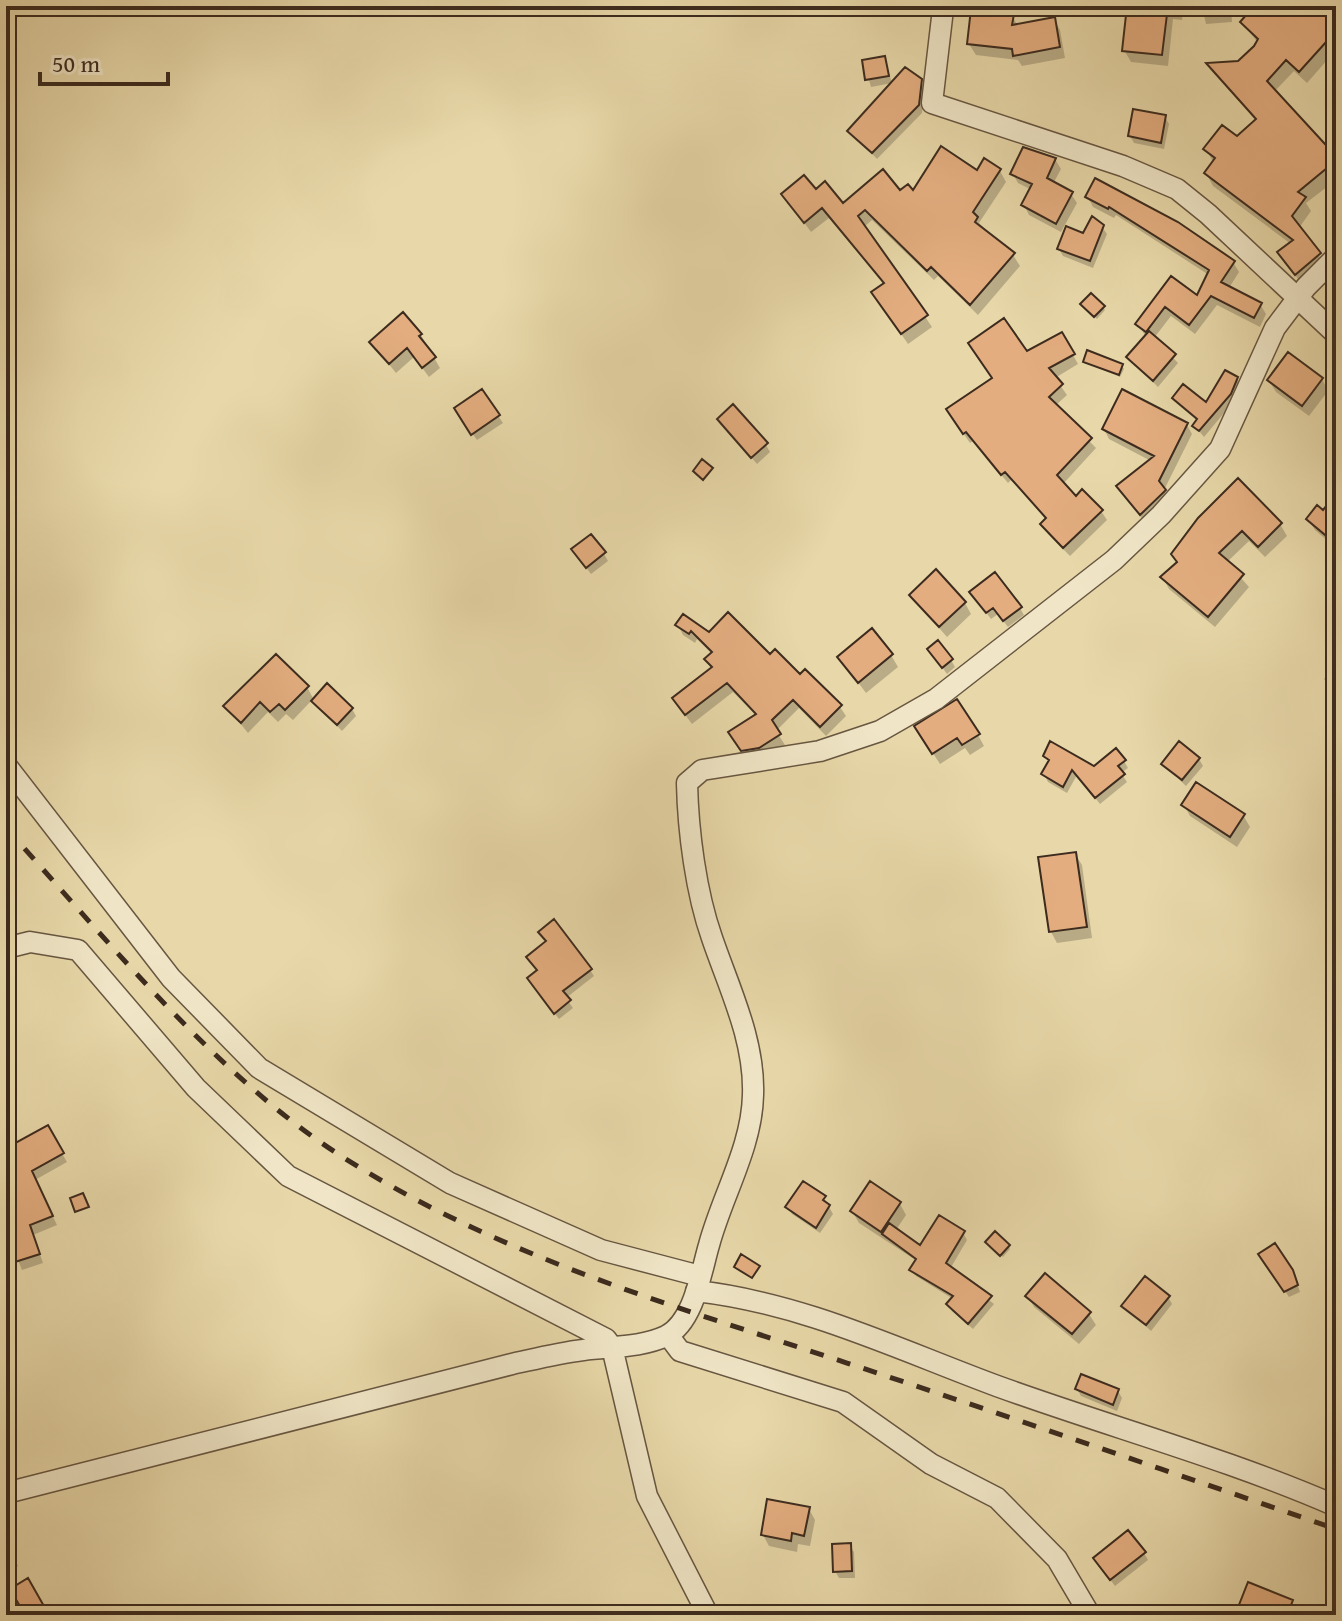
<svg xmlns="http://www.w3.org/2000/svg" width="1342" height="1621" font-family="'Gentium Book Plus',serif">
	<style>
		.shadow { fill: #0003 }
		.building { fill: #e3ad7f; stroke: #3c2b1e; stroke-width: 2 }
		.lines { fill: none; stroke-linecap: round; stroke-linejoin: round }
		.minor-casing { stroke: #675641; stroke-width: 23 }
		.minor { stroke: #f0e6c7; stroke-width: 20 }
		.rail { stroke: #3c2b1e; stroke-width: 5; stroke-dasharray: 14 14; stroke-linecap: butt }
	</style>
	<rect width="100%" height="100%" fill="#e8d8a9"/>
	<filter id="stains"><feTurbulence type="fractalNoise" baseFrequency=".0025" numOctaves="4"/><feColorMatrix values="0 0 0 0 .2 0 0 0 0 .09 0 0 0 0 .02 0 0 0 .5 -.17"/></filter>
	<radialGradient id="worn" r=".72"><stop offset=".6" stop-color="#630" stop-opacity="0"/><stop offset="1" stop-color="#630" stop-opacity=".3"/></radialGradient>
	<path class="shadow" d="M1135,6H1184L1182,20L1173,19L1168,66L1131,62L1124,50Z
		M1202,6H1231L1232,22L1206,24Z
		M1257,6H1336V50L1307,83L1294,71L1274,92L1336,160V180L1306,203L1311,211L1299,228L1327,267L1303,286L1280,253L1291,244L1213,186L1206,173L1213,162L1206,149L1237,139L1257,121L1209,65L1239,63L1258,43L1242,22Z
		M1012,16L1018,26L1054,19L1060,30L1065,58L1022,66L1018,60L976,55L969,44Z
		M884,58L892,83L871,87L864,62Z
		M920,80L925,88L922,113L877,159L850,131Z
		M1165,117L1169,124L1164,149L1134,143L1130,136Z
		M1055,159L1061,169L1053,184L1071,194L1077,203L1061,232L1029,215L1024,205L1032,190L1018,183L1013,174Z
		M1000,171L1006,182L979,223L1013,255L1020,266L978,315L938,276L934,280L872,220L864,227L932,327L908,344L880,303L885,285L829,218L811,232L783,194L815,192L843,206L913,194L977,172Z
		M1088,197L1233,262L1239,272L1229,288L1260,304L1266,314L1260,327L1217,305L1195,334L1171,316L1154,338L1178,363L1158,387L1129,358L1146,337L1138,324L1172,279L1197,298L1209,275L1116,215L1114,218L1093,207Z
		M1102,227L1107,234L1093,268L1063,256L1059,249Z
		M1085,307H1103L1105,310L1097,319Z
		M1061,334L1078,364L1055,378L1067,395L1055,406L1096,448L1063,484L1076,498L1101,511L1107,520L1070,556L1048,534L1042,524L1047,520L1011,480L1008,483L973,441L970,443L954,420L1026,354Z
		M421,335L440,368L429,377L414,357L396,373L372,343Z
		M1085,362L1122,366L1124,369L1120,377Z
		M1237,379L1241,386L1234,401L1204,437L1195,426L1198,421L1175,398L1207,405Z
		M1322,379L1328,391L1309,416L1276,392L1269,381Z
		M482,392L503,423L477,440L460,416Z
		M1187,425L1192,434L1164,490L1170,500L1146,523L1124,496L1151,461L1109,439L1104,429Z
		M724,426L766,445L770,452L757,464Z
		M1336,498V548L1315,530L1308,519L1323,513Z
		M1199,519L1280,524L1287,536L1265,557L1249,541L1227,562L1249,587L1215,627L1169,589L1163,578L1179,564Z
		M604,554L608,561L591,574L578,557Z
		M911,596L965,603L971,614L947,637Z
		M976,599L1020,608L1024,615L1008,627L998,614L991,619Z
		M678,625L770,657L840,707L846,716L826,736L799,708L776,731L785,745L765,757L748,760L737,742L757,716L733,692L692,724L680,708L712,669L707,660L712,654L697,639L695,643L683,635Z
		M891,655L898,667L866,693L839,657Z
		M934,656L951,660L955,667L947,674Z
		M1336,662V692L1324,679Z
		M307,687L314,700L352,709L356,716L342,731L312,700L293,720L286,714L278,722L268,712L248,733L226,706Z
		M978,735L984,746L970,755L965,748L940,764L923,738Z
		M1045,756L1094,768L1124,761L1128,768L1121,773L1127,782L1100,804L1077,775L1067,793L1048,782L1044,774L1050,764Z
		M1199,759L1203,766L1186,786L1163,764Z
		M1184,805L1243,815L1250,827L1237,847L1190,816Z
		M1075,854L1082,865L1092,938L1057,943L1051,932Z
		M532,965L590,970L594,976L566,998L573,1008L559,1019L533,985L538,972Z
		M47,1128L67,1162L35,1180L57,1225L33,1235L43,1263L22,1270L11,1243L6,1247V1150Z
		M824,1198L833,1214L820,1233L792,1214L788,1207Z
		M900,1204L906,1215L896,1230L921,1248L963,1233L967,1240L950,1269L994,1304L973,1329L952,1311L948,1304L953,1299L916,1276L912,1270L917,1261L859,1223L852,1211Z
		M989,1245L1009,1246L1010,1249L1003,1257Z
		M1265,1261L1295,1278L1300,1292L1289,1297Z
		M1028,1296L1089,1314L1096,1325L1079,1344L1034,1307Z
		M1168,1297L1172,1304L1151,1331L1124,1306Z
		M1077,1389L1118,1391L1122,1398L1117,1411L1081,1396Z
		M809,1509L815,1520L810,1546L798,1544L797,1552L769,1546L763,1535Z
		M6,1541L18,1566L9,1570L6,1565Z
		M849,1545L854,1552L855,1578H839L835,1571Z
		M1144,1553L1148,1560L1115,1586L1100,1566Z
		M1292,1602L1298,1615H1237Z
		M1068,1608L1073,1615H1059Z"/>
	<path class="building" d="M1127,6H1168L1162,55L1122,51Z
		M1254,6H1336V31L1299,72L1286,60L1267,81L1336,156V175L1327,168L1298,192L1306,197L1292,216L1321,253L1295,275L1277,252L1293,240L1204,173L1215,158L1203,149L1222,125L1237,136L1256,119L1206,63L1238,61L1254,46L1258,39L1240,22Z
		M971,9L1014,14L1012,25L1055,17L1060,47L1013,56L1012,49L967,44Z
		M885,56L889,76L865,80L862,60Z
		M905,67L922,79L919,105L872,153L847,131Z
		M1133,109L1166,115L1161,143L1128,136Z
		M941,146L977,170L984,158L1001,169L973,212L978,217L975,222L1015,253L970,305L931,267L927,271L865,210L858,216L928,315L901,334L871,292L884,283L822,208L804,223L781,194L804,175L816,189L825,181L843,203L883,169L900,190L908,184L913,190Z
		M1023,147L1056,158L1047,178L1073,192L1056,224L1021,205L1032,184L1010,174Z
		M1095,178L1178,222L1235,261L1221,282L1262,303L1254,318L1211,296L1189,325L1165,307L1146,332L1135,324L1171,276L1197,295L1209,270L1109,207L1108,209L1085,197Z
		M1092,216L1104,225L1090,261L1057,249L1066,226L1083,233Z
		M1091,293L1105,306L1094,317L1080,304Z
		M403,312L422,334L419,336L436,357L422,368L407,348L389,364L369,342Z
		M1004,318L1027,351L1062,332L1075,354L1049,368L1063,384L1049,397L1092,438L1057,475L1076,496L1082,489L1103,510L1063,548L1040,524L1046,518L1005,472L1001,475L966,432L963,434L946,409L992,378L968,343Z
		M1149,331L1176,354L1153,381L1126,357Z
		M1087,350L1123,364L1119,375L1083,362Z
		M1288,352L1323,378L1302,406L1267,380Z
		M1225,370L1238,377L1231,394L1199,431L1192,426L1197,419L1172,398L1183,384L1206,402Z
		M482,389L500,415L471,435L454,408Z
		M1122,389L1188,423L1159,481L1166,490L1140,515L1116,486L1154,456L1102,429Z
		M733,404L768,443L751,458L717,419Z
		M702,459L713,468L703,480L693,471Z
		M1238,478L1282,523L1258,547L1242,531L1219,553L1244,574L1208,617L1160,577L1177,562L1171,554L1198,518Z
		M1336,494V544L1306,519L1317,505L1323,510Z
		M591,534L606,552L586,568L571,549Z
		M936,569L966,602L939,627L909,595Z
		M995,572L1022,607L1003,621L993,608L986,613L969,592Z
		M728,612L770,654L775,649L800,674L805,669L842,705L820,727L793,700L772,720L781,734L759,748L741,751L728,732L756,714L727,683L685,715L672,698L712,667L704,659L712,652L691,631L689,634L675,625L683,614L709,632Z
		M872,628L893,654L858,683L837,657Z
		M938,640L953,659L942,668L927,649Z
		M276,654L309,686L285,710L279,704L270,712L260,702L241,723L223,706Z
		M327,683L353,708L337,725L311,701Z
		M957,699L980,734L962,745L957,738L932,754L914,726Z
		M1050,741L1094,766L1116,748L1126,760L1118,766L1125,774L1095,798L1072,770L1063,787L1041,774L1049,760L1043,756Z
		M1179,741L1200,758L1182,780L1161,764Z
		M1196,782L1245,814L1230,837L1181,805Z
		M1076,852L1087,927L1049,932L1038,857Z
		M554,919L592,969L563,991L571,1000L554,1014L527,978L537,970L526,957L546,941L538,932Z
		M48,1125L64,1153L32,1171L53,1216L30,1225L40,1254L15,1262L6,1236V1148Z
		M803,1181L826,1196L823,1200L830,1205L816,1228L785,1207Z
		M870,1181L901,1202L881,1232L850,1211Z
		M83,1193L89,1207L75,1212L70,1198Z
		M939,1215L965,1231L946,1263L992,1296L968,1324L946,1304L953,1296L909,1270L916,1259L882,1234L889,1223L920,1245Z
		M995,1231L1010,1245L1000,1256L985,1242Z
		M1275,1243L1293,1270L1298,1285L1284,1292L1258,1254Z
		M741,1254L760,1266L752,1278L734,1267Z
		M1045,1273L1091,1312L1072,1334L1025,1296Z
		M1145,1276L1170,1296L1146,1325L1121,1306Z
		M1081,1374L1119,1389L1113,1405L1075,1389Z
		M767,1499L810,1507L804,1536L792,1533L791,1541L761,1535Z
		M1128,1530L1146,1552L1110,1580L1093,1558Z
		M851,1543L852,1571L833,1572L832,1544Z
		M28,1578L49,1615H25L10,1589Z
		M1248,1582L1293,1600L1287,1615H1235Z"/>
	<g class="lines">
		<g class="minor-casing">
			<path id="minor" d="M943,9L932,103L1123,166L1177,189L1208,214L1336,334
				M6,765L171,978L259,1068L450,1183L601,1250L700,1276
				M6,948L30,942L78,950L196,1088L288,1176L606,1339L612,1347L647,1496L708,1615
				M696,1291C803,1303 897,1349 997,1386C1110,1427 1226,1458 1336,1506
				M668,1335L680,1351L843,1402L931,1464L997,1498L1057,1559L1090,1615
				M6,1493L512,1364C535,1359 559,1353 583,1350C610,1346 640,1348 666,1336C694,1322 701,1272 709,1245C722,1196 752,1147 753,1095C755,1040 729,988 712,938C696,893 688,831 687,783L702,770L820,751L880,731L936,699L1114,560L1161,515L1220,449L1275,328L1306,287L1336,257"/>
		</g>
		<use href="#minor" class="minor"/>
		<path class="rail" d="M6,828C104,936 213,1072 335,1152C491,1254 671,1305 847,1363C1010,1417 1173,1473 1336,1529"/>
	</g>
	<rect width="1342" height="1621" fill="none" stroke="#e8d8a9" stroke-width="32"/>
	<rect x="8" y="8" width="1326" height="1605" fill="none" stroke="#3c2b1e" stroke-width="4"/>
	<rect x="16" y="16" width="1310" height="1589" fill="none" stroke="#3c2b1e" stroke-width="2"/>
	<path d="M40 72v12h128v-12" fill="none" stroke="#3c2b1e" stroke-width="4"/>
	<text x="52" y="72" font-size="24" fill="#3c2b1e" stroke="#f0e6c7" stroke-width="6" paint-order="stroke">50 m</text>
	<rect width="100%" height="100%" filter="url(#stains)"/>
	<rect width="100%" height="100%" fill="url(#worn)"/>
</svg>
